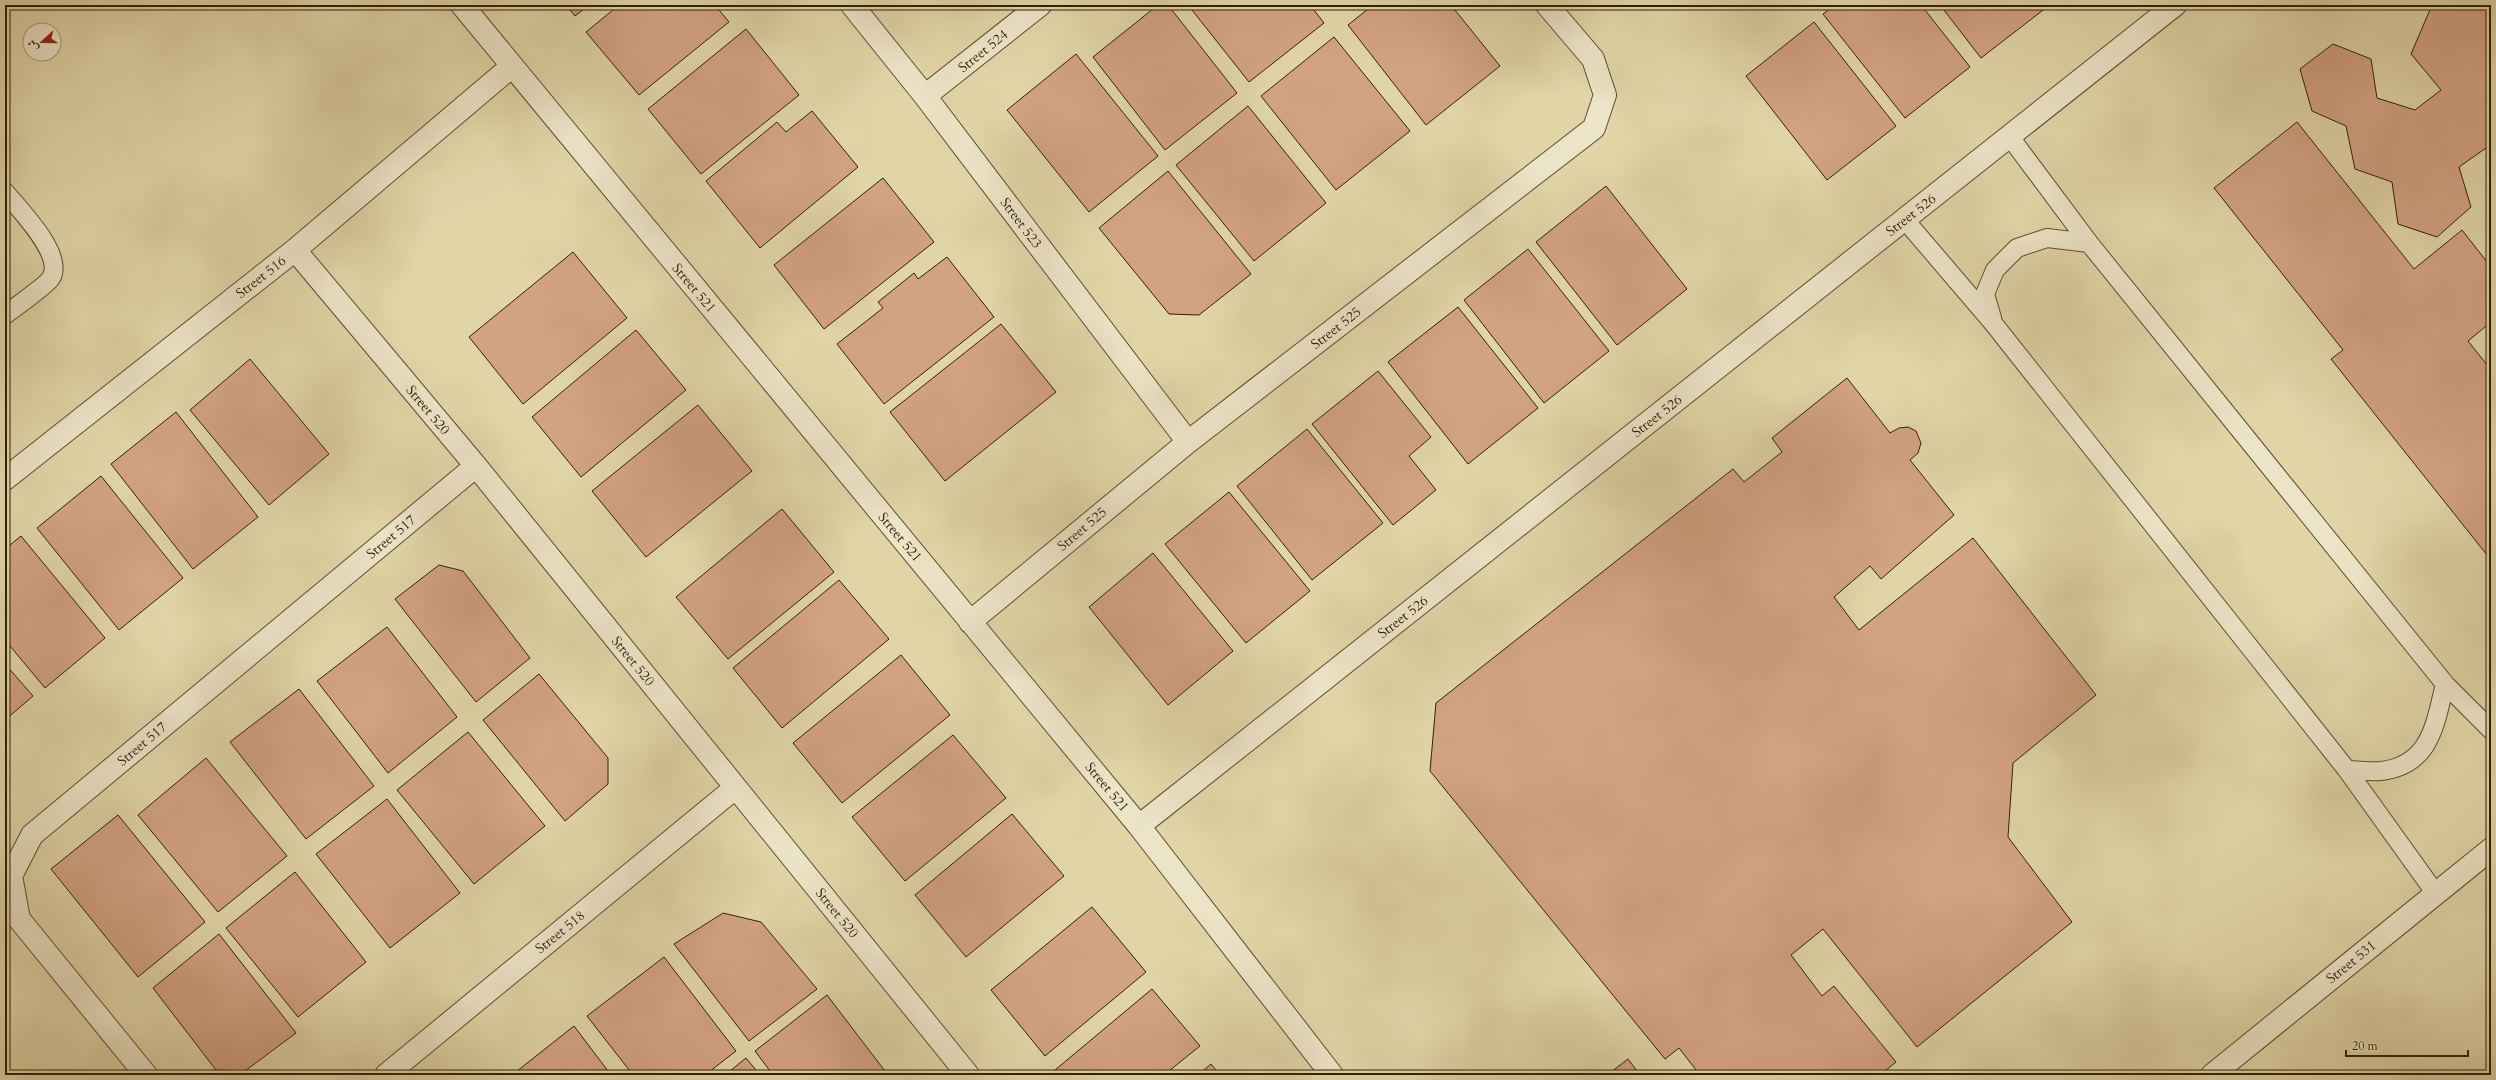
<svg xmlns="http://www.w3.org/2000/svg" width="2496" height="1080" font-family="Cardo,Amiri,serif">
	<style>
		.building { fill: #d2a284; stroke: #302007 }
		.lines { fill: none; stroke-linecap: round; stroke-linejoin: round }
		.service-casing { stroke: #5c4d2f; stroke-width: 20 }
		.minor-casing { stroke: #5c4d2f; stroke-width: 24 }
		.service { stroke: #ece4c6; stroke-width: 18 }
		.minor { stroke: #ece4c6; stroke-width: 22 }
		.labels { text-anchor: middle; dominant-baseline: central; stroke-width: 3; stroke-linejoin: round; paint-order: stroke }
		.street-label { font-size: 14px; fill: #302007; stroke: #ece4c6 }
	</style>
	<rect width="100%" height="100%" fill="#e1d5a8"/>
	<filter id="stains"><feTurbulence type="fractalNoise" baseFrequency=".005" numOctaves="4"/><feColorMatrix values="0 0 0 0 .2 0 0 0 0 .09 0 0 0 0 .02 0 0 0 .5 -.17"/></filter>
	<radialGradient id="worn" r=".72"><stop offset=".6" stop-color="#630" stop-opacity="0"/><stop offset="1" stop-color="#630" stop-opacity=".3"/></radialGradient>
	<path class="building" d="M566,5H589L575,16Z
		M619,5H715L729,22L639,95L586,32Z
		M1158,5H1168L1237,93L1165,150L1093,57Z
		M1188,5H1310L1324,23L1249,82Z
		M1373,5H1451L1500,66L1426,125L1348,25Z
		M1835,5H1921L1970,67L1905,118L1823,14Z
		M1940,5H2045L2047,7L1981,58Z
		M2432,5H2491V154L2486,148L2459,167L2471,207L2437,237L2398,224L2392,182L2355,169L2346,126L2312,111L2300,69L2333,44L2371,59L2377,98L2415,110L2441,90L2411,54Z
		M1814,22L1896,126L1827,180L1746,76Z
		M746,29L799,95L701,174L648,109Z
		M1334,37L1410,131L1336,190L1261,96Z
		M1076,54L1158,156L1089,212L1007,110Z
		M1248,106L1326,203L1254,261L1176,165Z
		M812,111L858,167L760,248L706,181L777,122L786,132Z
		M2297,122L2414,269L2462,230L2491,267V322L2468,341L2491,370V560L2331,359L2343,350L2214,188Z
		M1168,171L1251,274L1199,315L1169,314L1099,228Z
		M883,178L934,242L824,329L774,265Z
		M1606,186L1687,289L1617,345L1536,242Z
		M1528,249L1609,351L1544,403L1464,300Z
		M573,252L627,318L523,404L469,337Z
		M947,257L994,317L884,404L837,344L883,308L878,302L914,273L918,279Z
		M1458,307L1538,408L1468,464L1388,362Z
		M1001,324L1056,392L945,481L890,412Z
		M636,330L686,390L581,477L532,417Z
		M250,359L329,454L269,505L190,410Z
		M1378,371L1431,437L1409,456L1436,490L1393,525L1312,424Z
		M1847,378L1890,433L1899,428L1908,427L1916,431L1921,443L1918,453L1910,460L1954,515L1881,579L1870,566L1834,597L1859,630L1973,538L2096,695L2013,763L2008,837L2072,922L1917,1047L1823,929L1791,955L1822,996L1834,986L1896,1062L1880,1075H1700L1679,1048L1665,1059L1430,771L1436,703L1733,469L1744,482L1782,452L1772,438Z
		M698,405L752,471L646,557L592,491Z
		M176,412L258,517L193,569L111,464Z
		M1307,429L1383,523L1312,580L1237,486Z
		M101,476L183,578L119,630L37,528Z
		M1229,492L1310,591L1246,643L1165,544Z
		M782,509L834,572L728,659L676,597Z
		M21,536L105,638L45,688L5,640V549Z
		M1153,553L1233,651L1168,705L1089,607Z
		M439,565L463,571L530,658L476,702L395,599Z
		M839,580L889,639L782,728L733,668Z
		M387,627L457,717L388,773L317,681Z
		M901,655L950,715L842,803L793,743Z
		M5,664L33,696L5,720Z
		M539,674L608,758V784L565,821L483,720Z
		M299,689L374,786L306,839L230,742Z
		M468,732L545,826L474,884L397,790Z
		M953,735L1006,798L905,881L852,817Z
		M206,758L287,856L218,912L138,815Z
		M387,799L460,893L390,948L316,854Z
		M1012,814L1064,876L966,957L915,895Z
		M118,815L205,922L138,977L51,869Z
		M295,872L366,962L298,1017L226,928Z
		M1092,907L1146,972L1045,1056L991,990Z
		M723,913L761,922L817,989L749,1041L674,944Z
		M219,934L296,1033L245,1071L216,1070L153,988Z
		M664,957L736,1051L705,1075H633L587,1016Z
		M1152,989L1200,1046L1164,1075H1059L1055,1070Z
		M827,995L888,1075H773L755,1051Z
		M574,1026L611,1075H512Z
		M746,1058L760,1075H725Z
		M1628,1059L1640,1075H1607Z
		M1211,1064L1220,1075H1198Z"/>
	<g class="lines">
		<g class="service-casing">
			<path id="service" d="M2010,137L2089,243L2445,684L2491,730
				M5,192C19,209 65,255 51,278C46,286 15,307 5,315
				M1905,220L1993,323L2347,770L2436,894
				M1992,318L1985,294L1995,270L2017,248L2047,238L2089,243
				M2347,770C2358,770 2370,772 2381,771C2431,765 2435,724 2445,684"/>
		</g>
		<g class="minor-casing">
			<path id="minor" d="M462,5L1139,826L1332,1075
				M852,5L925,96L1188,442
				M925,96L1040,5
				M295,250L476,466L968,1075
				M5,479L295,250L511,67
				M970,622L1188,442L1594,128L1605,95L1593,59L1547,5
				M1139,826L2175,5
				M146,1075L19,919L11,876L32,835L476,466
				M386,1075L735,788
				M2212,1075L2491,849"/>
		</g>
		<use href="#service" class="service"/>
		<use href="#minor" class="minor"/>
	</g>
	<g class="labels">
		<g class="street-label">
			<text transform="translate(983 51) rotate(-39)">Street 524</text>
			<text transform="translate(1911 215) rotate(-38)">Street 526</text>
			<text transform="translate(1021 223) rotate(53)">Street 523</text>
			<text transform="translate(261 277) rotate(-38)">Street 516</text>
			<text transform="translate(694 288) rotate(50)">Street 521</text>
			<text transform="translate(1336 328) rotate(-38)">Street 525</text>
			<text transform="translate(428 410) rotate(50)">Street 520</text>
			<text transform="translate(1657 416) rotate(-38)">Street 526</text>
			<text transform="translate(1082 529) rotate(-40)">Street 525</text>
			<text transform="translate(391 537) rotate(-40)">Street 517</text>
			<text transform="translate(900 537) rotate(50)">Street 521</text>
			<text transform="translate(1403 617) rotate(-38)">Street 526</text>
			<text transform="translate(633 661) rotate(51)">Street 520</text>
			<text transform="translate(142 744) rotate(-40)">Street 517</text>
			<text transform="translate(1107 787) rotate(50)">Street 521</text>
			<text transform="translate(837 913) rotate(51)">Street 520</text>
			<text transform="translate(560 932) rotate(-39)">Street 518</text>
			<text transform="translate(2351 962) rotate(-39)">Street 531</text>
		</g>
	</g>
	<rect width="2496" height="1080" fill="none" stroke="#e1d5a8" stroke-width="20"/>
	<rect x="6" y="6" width="2484" height="1068" fill="none" stroke="#302007" stroke-width="2"/>
	<rect x="10" y="10" width="2476" height="1060" fill="none" stroke="#302007"/>
	<g transform="translate(42 42) rotate(249)"><circle r="19" fill="#ece4c6" stroke="#a1967a"/>
	<path d="M0-3L7 15L0 10L-7 15Z" fill="#8f2418"/>
	<text y="-6" font-size="11" font-weight="bold" text-anchor="middle" fill="#302007">ش</text>
	</g>
	<path d="M2346 1050v6h122v-6" fill="none" stroke="#302007" stroke-width="2"/>
	<text x="2352" y="1050" font-size="12" fill="#302007" stroke="#ece4c6" stroke-width="3" paint-order="stroke">20 m</text>
	<rect width="100%" height="100%" filter="url(#stains)"/>
	<rect width="100%" height="100%" fill="url(#worn)"/>
</svg>
